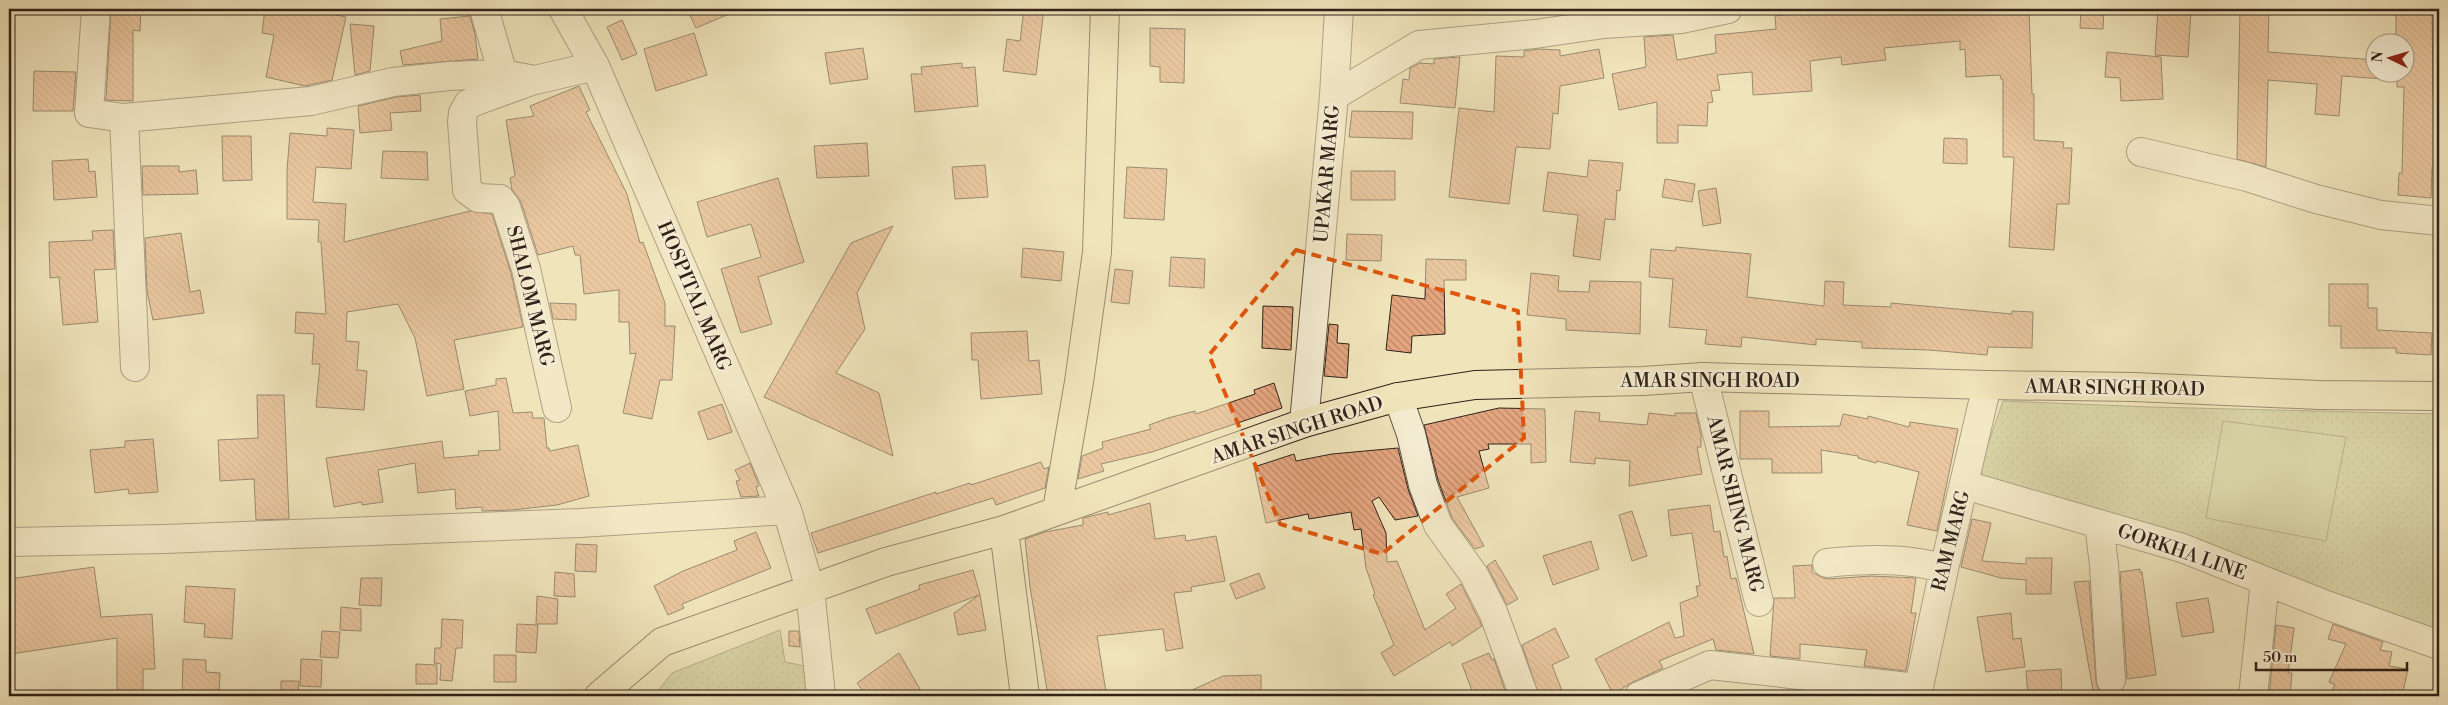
<svg xmlns="http://www.w3.org/2000/svg" width="2448" height="705" font-family="'Libre Bodoni',serif">
	<style>
		.grass { fill: url(#grass-dots); stroke: #767254 }
		.pitch { fill: #bcc38e; stroke: #767254 }
		.building { fill: url(#building-back-hatch); stroke: #30221a }
		.lines { fill: none; stroke-linecap: round; stroke-linejoin: round }
		.minor-casing { stroke: #605242; stroke-width: 30 }
		.major-casing { stroke: #30221a; stroke-width: 30 }
		.minor { stroke: #f5edd3; stroke-width: 28 }
		.major { stroke: #f0e4bb; stroke-width: 28 }
		.marked { fill: none; stroke: #df560d; stroke-width: 4; stroke-dasharray: 10 6; stroke-linejoin: round }
		.labels { text-anchor: middle; dominant-baseline: central; stroke-width: 5; stroke-linejoin: round; paint-order: stroke }
		.street-label { font-size: 19px; fill: #30221a; stroke: #f5edd3 }
	</style>
	<defs>
		<pattern id="grass-dots" width="8" height="8" patternUnits="userSpaceOnUse" patternTransform="scale(1.25)"><rect width="8" height="8" fill="#bcc38e"/><path d="M2 2h.1M6 6h.1" fill="none" stroke="#a2a77a" stroke-width="1.8" stroke-linecap="round"/></pattern>
		<pattern id="building-back-hatch" width="6" height="6" patternUnits="userSpaceOnUse" patternTransform="scale(1.25)"><rect width="6" height="6" fill="#e5a67f"/><path d="M-1 5l2 2M0 0l6 6M5-1l2 2" fill="none" stroke="#ba8767"/></pattern>
	</defs>
	<rect width="100%" height="100%" fill="#f0e4bb"/>
	<filter id="stains"><feTurbulence type="fractalNoise" baseFrequency=".004" numOctaves="4"/><feColorMatrix values="0 0 0 0 .2 0 0 0 0 .09 0 0 0 0 .02 0 0 0 .5 -.17"/></filter>
	<radialGradient id="worn" r=".72"><stop offset=".6" stop-color="#630" stop-opacity="0"/><stop offset="1" stop-color="#630" stop-opacity=".3"/></radialGradient>
	<path class="grass" d="M2003,401L2150,407L2439,414V632L1976,479Z
		M780,630L785,662L824,670L826,696H654L672,673Z"/>
	<path class="pitch" d="M2223,421L2346,437L2326,541L2206,518Z"/>
	<path class="building" d="M111,9H141L140,31L133,30V101L106,100Z
		M265,9H307L346,17L332,80L305,86L266,77L274,35L262,33Z
		M687,9H741L696,28Z
		M1024,9H1044L1036,75L1003,71L1007,39L1020,41Z
		M1827,9H1989L1990,13L2029,11L2032,94H2034V140L2064,142L2063,148H2072L2069,204H2057L2054,250L2009,247L2014,157H2003V79H2001L2000,75L1966,77L1965,49L1960,50V41L1884,48L1886,60L1842,65L1841,57L1810,61L1812,91L1753,95L1752,72L1717,75L1720,90L1711,91L1713,102L1708,103L1707,126L1678,125V143H1657V102L1619,110L1612,74L1646,67L1644,37L1673,35L1677,60L1716,53L1715,35L1776,29L1775,16Z
		M2081,9H2104L2103,29L2080,28Z
		M2240,9H2269L2268,52L2376,60V72H2406V42H2396V10L2432,9L2433,96H2438L2436,168H2432L2431,198L2398,195L2399,173H2402L2404,87H2397V80L2342,76L2339,116L2315,114L2317,84L2268,80L2266,167L2237,159Z
		M2158,10L2191,12L2188,57L2155,55Z
		M470,16L475,34L478,59L403,65L400,51L442,41L440,19Z
		M622,20L637,54L622,60L607,27Z
		M350,24L374,26L370,71L355,75Z
		M1150,28L1185,29L1184,83L1160,82V67L1150,66Z
		M694,33L707,75L656,91L644,49Z
		M863,48L868,79L830,84L825,53Z
		M1539,49L1560,50V56L1599,49L1604,78L1560,86L1558,114L1553,113L1550,149L1516,147L1509,204L1449,197L1459,108L1494,112L1496,56L1524,57V51Z
		M2107,52L2161,57L2163,99L2121,101L2120,78L2105,77Z
		M1460,57L1455,108L1400,103L1403,79L1409,80L1410,68L1420,63L1434,64V59Z
		M962,63V68L975,67L978,106L915,112L911,74H922L921,67Z
		M34,71L76,72L73,111H33Z
		M579,86L590,110L586,112L627,194L640,243L643,242L665,303V326H675L672,380H660L652,419L623,413L636,353L630,354L629,322H619V290L584,294L580,255H575L573,246L538,255L521,202L512,190L510,178L515,176L506,120L534,116L530,106Z
		M420,95L421,111L390,113L392,130L360,133L358,106L396,97Z
		M1352,111L1413,112L1412,139L1349,137Z
		M327,128L354,130L351,169L316,167L313,202L346,204L344,242L470,211L492,214L511,273L523,327L454,340L464,389L427,396L415,338L398,304L347,312L346,341L359,342L357,370L367,371L364,410L316,407L320,364H312L314,334L295,333L296,312L326,314L321,242H318L319,220L287,219V170L290,133L327,136Z
		M222,136H251L252,180L223,181Z
		M1944,138L1967,139V164L1943,163Z
		M867,143L869,176L817,178L814,146Z
		M383,151L427,152L428,180L381,178Z
		M88,159L89,172L95,171L97,197L54,200L52,161Z
		M1589,160L1623,163L1620,191L1617,190L1615,220L1605,219L1600,260L1573,256L1578,215L1543,211L1548,172L1587,177Z
		M985,165L988,197L955,199L952,167Z
		M142,166H179V172L196,170L198,194L143,195Z
		M1127,167L1167,169L1164,220L1124,218Z
		M1351,171H1395V200H1351Z
		M778,178L804,262L758,277L772,324L741,333L721,269L761,257L751,224L707,237L697,202Z
		M1665,179L1695,184L1692,202L1662,197Z
		M1716,188L1721,223L1703,226L1698,191Z
		M893,226L857,293L865,329L836,373L879,393L893,456L764,397L851,243Z
		M113,230L115,269L94,270L98,322L63,325L59,277L50,278L49,242L93,240L92,231Z
		M181,233L190,292L200,290L204,313L153,320L147,291L145,238Z
		M1347,234L1382,235L1381,261L1346,260Z
		M1676,247L1751,254L1747,297L1824,306L1825,281L1844,282L1843,305L1891,307V303L2012,314V311L2033,312L2032,348L1988,347L1987,355L1929,350L1862,348V342L1816,339V345L1742,337L1741,347L1705,344L1707,330L1669,327L1673,279L1649,277L1651,249L1675,251Z
		M1023,248L1064,252L1061,281L1021,277Z
		M1171,257L1205,259L1204,288L1169,286Z
		M1426,259L1466,260V280H1444L1445,334L1412,336L1411,353L1386,350L1392,295L1425,299Z
		M1115,269L1133,271L1129,304L1111,302Z
		M1531,273L1559,276L1558,291L1589,292L1590,281L1641,282L1640,334L1566,330V319L1527,315Z
		M2329,284H2368V308H2377V330L2432,333L2431,355L2396,353V348H2341V326H2329Z
		M550,303L576,304V320L553,319Z
		M1263,306L1293,307L1291,350L1262,348Z
		M1329,324L1338,325L1337,343L1349,344L1347,378L1324,376Z
		M1027,331L1029,361L1039,360L1042,394L981,399L978,360H972L971,333Z
		M506,378L513,413L532,412L533,418H544L547,448H549L550,451L578,445L589,496L557,505L512,510L482,511V507L456,509L455,489L418,493L415,463L378,470L383,502L362,505V502L334,507L326,458L442,441L444,458L479,455L478,451L500,450L498,411L470,416L465,391L496,385V379Z
		M1274,383L1282,408L1152,452L1101,464L1104,471L1078,479L1082,456L1103,448L1102,442L1151,429L1149,425L1168,418L1195,411L1196,414L1255,394L1254,390Z
		M257,395H284L289,519L256,520L254,479L220,481L218,440L258,438Z
		M722,404L732,432L708,440L698,412Z
		M1499,408L1545,409L1546,462L1531,463V444H1488L1489,449L1479,451L1489,488L1457,497L1484,546L1475,549L1452,518L1438,480L1424,425Z
		M1575,411L1600,413L1599,421L1647,425L1649,413L1675,416V413H1696L1701,435V447H1697L1702,474L1629,486L1630,461L1595,458V464L1570,462Z
		M1740,411H1769V427L1840,426L1843,414L1868,419V416L1909,427L1910,422L1958,429L1937,531L1907,525L1919,472L1877,461L1876,463L1858,458V456L1821,450L1822,473H1772V459H1740Z
		M153,439L158,492L129,494L128,489L95,493L90,450L125,447V441Z
		M1398,448L1408,489L1418,516L1395,520L1379,497L1372,501L1386,533L1387,562L1397,561L1425,630L1456,608L1446,594L1461,584L1482,626L1452,646L1450,642L1394,676L1381,653L1394,645L1373,595L1375,594L1366,568L1361,529L1354,530L1351,512L1309,519L1308,514L1266,523L1254,467L1294,454L1296,461L1332,454Z
		M1041,462L1044,469L1049,467L1045,488L996,505L993,498L818,553L811,533L936,492V494L970,483L971,485Z
		M750,463L758,483L759,486L756,487L759,496L741,497L736,481L740,480L735,470Z
		M1150,503L1155,539L1185,535L1186,541L1216,536L1225,581L1191,587L1192,591L1174,593L1183,648L1166,651L1163,629L1097,636L1106,692L1082,696H1048L1030,587L1025,539L1045,532L1083,525V518L1108,512V515Z
		M1710,505L1714,532L1720,531L1724,557L1727,556L1731,579L1736,578L1754,654L1716,650L1713,639L1659,661L1663,668L1633,682L1613,694L1595,659L1669,622L1675,638L1684,636L1680,603L1698,596L1696,586H1700L1692,533L1671,536L1668,510Z
		M1632,511L1647,556L1632,561L1619,515Z
		M1972,519L1991,523L1982,561L2026,564V558H2052L2051,594H2026V580L2001,578L1961,567Z
		M756,532L771,568L682,604L684,608L668,615L654,586L683,571L737,550L734,541Z
		M1591,541L1599,569L1553,585L1543,556Z
		M576,544L597,545L596,572L575,571Z
		M1495,560L1518,599L1507,605L1487,566Z
		M1812,565V572L1821,577L1828,579L1871,576L1916,578L1911,613H1916L1906,671L1864,666L1867,650L1800,644V659L1770,656L1774,598H1795L1793,566Z
		M94,567L101,617L152,614L155,669H143V696H117V638L11,654L9,636V579Z
		M2140,569V572H2142L2156,675L2127,679L2120,572Z
		M973,570L980,595L986,630L958,635L954,613L979,595L876,634L866,609L920,589L919,585Z
		M555,572L574,574L575,597L554,596Z
		M1259,573L1265,588L1236,599L1230,584Z
		M361,578H382L381,606L359,605Z
		M2089,581L2096,681L2098,688L2104,694L2112,696L2121,691L2122,696H2094L2074,582Z
		M186,586L235,589L232,639L204,637L205,624L184,622Z
		M537,596L558,599L557,624H536Z
		M2208,598L2214,632L2182,637L2176,603Z
		M341,607L361,609V631L340,630Z
		M2011,613L2013,639L2021,638L2025,667L1986,672L1977,617Z
		M442,619L463,620L462,648H456L452,681L440,680L441,664L434,663L435,648H441Z
		M517,624L538,625L536,653L516,652Z
		M2333,624L2383,642L2380,650L2392,652L2389,666L2408,669L2402,696L2362,694L2361,696H2342L2331,692L2335,685L2329,682L2346,644L2328,639Z
		M2276,625L2294,628L2288,673H2292L2290,696H2269Z
		M1555,628L1569,657L1552,665L1564,696H1539L1522,645Z
		M322,631L340,632L338,658L320,657Z
		M789,631H799L800,647L789,646Z
		M899,653L924,696H867L857,683Z
		M1489,653L1492,660L1494,659L1507,696H1474L1462,664Z
		M494,655H516V682H494Z
		M183,659L206,660V672L220,673L219,696H182Z
		M301,659L322,660L321,687L300,686Z
		M416,664L437,665V684H416Z
		M2061,669L2062,696H2028L2026,671Z
		M1261,675V696H1179L1223,676Z
		M281,681H299L298,696H281Z"/>
	<g class="lines">
		<g class="minor-casing">
			<path id="minor" d="M96,9L89,113L124,118L311,101L393,82L449,76L503,74L535,80L595,66
				M484,9L503,74
				M563,9L595,66L787,510L810,589L821,696
				M534,80L468,104L463,113L462,122L467,190L478,198L500,199L506,207L526,269L557,408
				M1334,96L1339,9
				M124,118L135,367
				M2141,152L2247,177L2316,199L2381,215L2439,221
				M1703,377L1759,602
				M1398,397L1411,434L1423,485L1438,525L1474,575L1493,612L1524,696
				M1304,423L1334,96L1419,45L1535,34L1604,24L1681,19L1728,9
				M1965,485L2182,548L2326,605L2439,645
				M2099,524L2104,565L2111,680
				M9,542L165,539L580,523L787,510
				M1827,563C1864,559 1908,557 1944,569
				M1639,696L1710,665L1917,688
				M1917,696L1944,569L1987,385
				M2253,696L2265,581"/>
		</g>
		<g class="major-casing">
			<path id="major" d="M1057,510L1079,382L1097,252L1105,9
				M1004,530L1025,696
				M599,696L662,642L886,562L1004,530L1304,423L1398,397L1475,385L1643,381L1703,377L1987,385L2134,387L2319,395L2439,396"/>
		</g>
		<use href="#minor" class="minor"/>
		<use href="#major" class="major"/>
	</g>
	<path d="M0 0H2448V705H0ZM1296,250L1518,311L1524,438L1382,554L1280,524L1209,355Z" fill="#f0e4bb" fill-opacity=".55" fill-rule="evenodd"/>
	<path class="marked" d="M1296,250L1518,311L1524,438L1382,554L1280,524L1209,355Z"/>
	<g class="labels">
		<g class="street-label">
			<text transform="translate(1327 174) rotate(-85)">UPAKAR MARG</text>
			<text transform="translate(530 296) rotate(76)">SHALOM MARG</text>
			<text transform="translate(694 296) rotate(67)">HOSPITAL MARG</text>
			<text x="1710" y="381">AMAR SINGH ROAD</text>
			<text transform="translate(2115 388) rotate(1)">AMAR SINGH ROAD</text>
			<text transform="translate(1297 430) rotate(-18)">AMAR SINGH ROAD</text>
			<text transform="translate(1735 504) rotate(76)">AMAR SHING MARG</text>
			<text transform="translate(1951 541) rotate(-76)">RAM MARG</text>
			<text transform="translate(2182 552) rotate(19)">GORKHA LINE</text>
		</g>
	</g>
	<rect width="2448" height="705" fill="none" stroke="#f0e4bb" stroke-width="30"/>
	<rect x="10" y="10" width="2428" height="685" fill="none" stroke="#30221a" stroke-width="2.5"/>
	<rect x="15" y="15" width="2418" height="675" fill="none" stroke="#30221a"/>
	<g transform="translate(2390 58) rotate(275)"><circle r="24" fill="#f5edd3" stroke="#a69c89"/>
	<path d="M0-4L9 19L0 12L-9 19Z" fill="#8f2418"/>
	<text y="-8" font-size="14" font-weight="bold" text-anchor="middle" fill="#30221a">N</text>
	</g>
	<path d="M2256 662v8h151v-8" fill="none" stroke="#30221a" stroke-width="2.5"/>
	<text x="2263" y="662" font-size="15" fill="#30221a" stroke="#f5edd3" stroke-width="4" paint-order="stroke">50 m</text>
	<rect width="100%" height="100%" filter="url(#stains)"/>
	<rect width="100%" height="100%" fill="url(#worn)"/>
</svg>
